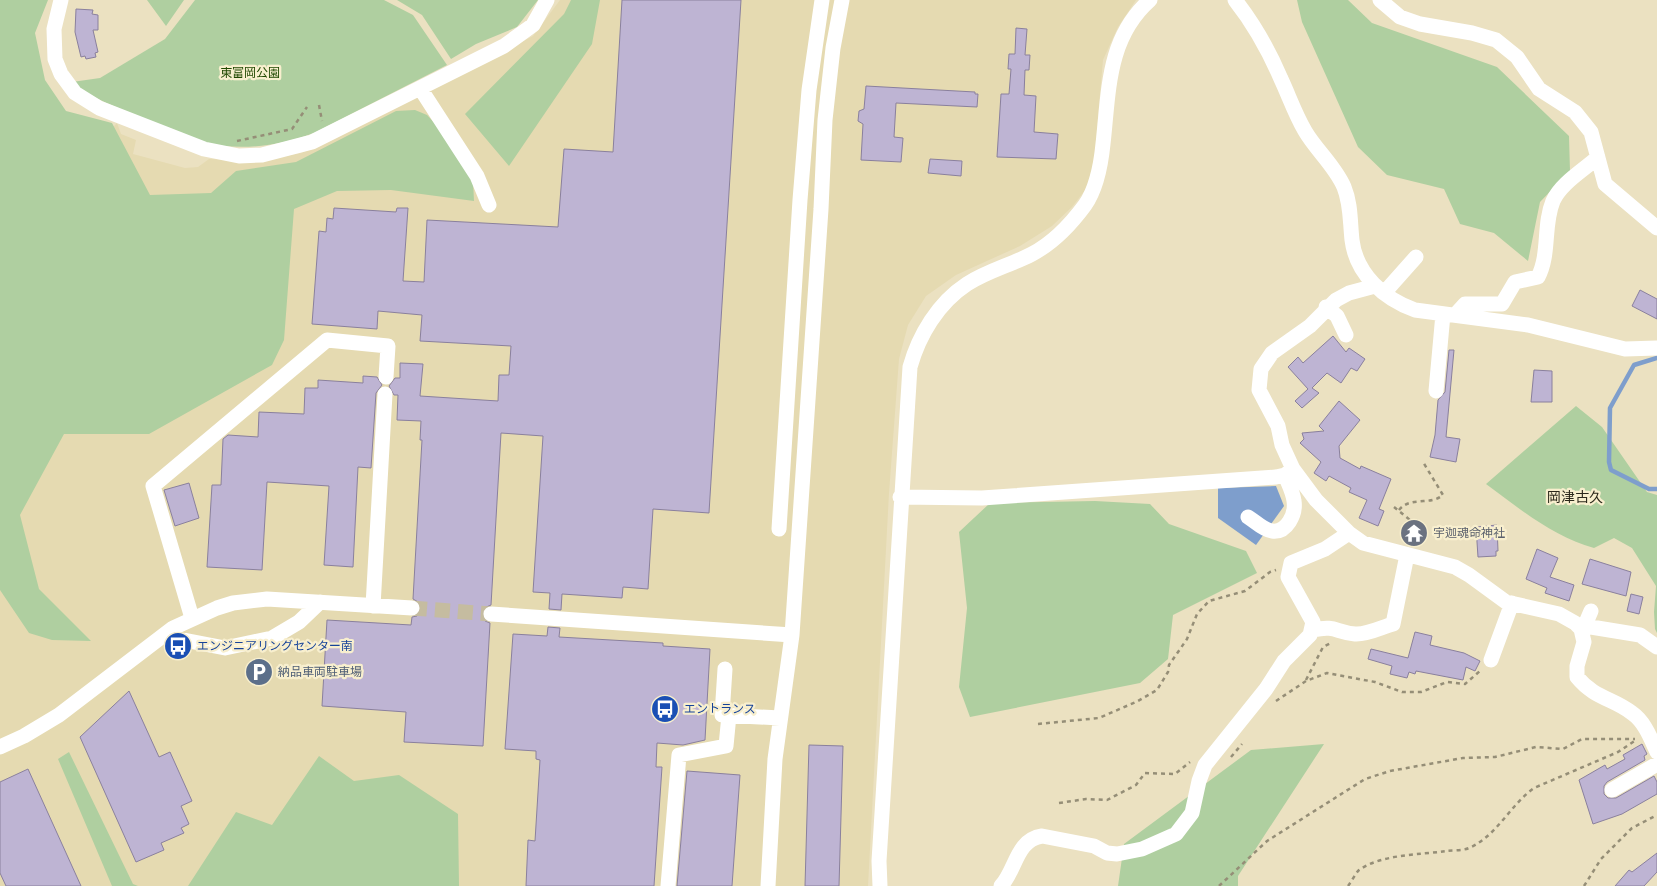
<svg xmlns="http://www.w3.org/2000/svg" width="1657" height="886" font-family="'Work Sans','Noto Sans JP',sans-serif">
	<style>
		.built { fill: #e5dab1 }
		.green { fill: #afcfa0 }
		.water { fill: #7e9ecc }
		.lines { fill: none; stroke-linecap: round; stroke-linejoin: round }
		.stream { stroke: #7e9ecc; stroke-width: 4.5 }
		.building { fill: #beb4d3; stroke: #8a809d }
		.minor-tunnel { stroke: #c5bca0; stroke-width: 15; stroke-dasharray: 15 8; stroke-linecap: butt }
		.path { stroke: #958e77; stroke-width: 2.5; stroke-dasharray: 4 4; stroke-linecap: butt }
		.minor { stroke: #fff; stroke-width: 15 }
		.labels { text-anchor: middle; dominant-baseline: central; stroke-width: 4.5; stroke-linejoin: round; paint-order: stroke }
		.park-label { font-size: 12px; fill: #1f4800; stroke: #f8efce }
		.worship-label { font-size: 12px; fill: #5b616d; stroke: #f8efce; text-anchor: start }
		.transit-label { font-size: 12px; fill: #164399; stroke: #f8efce; text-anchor: start }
		.service-label { font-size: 12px; fill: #4e5e75; stroke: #f8efce; text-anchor: start }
		.neighbourhood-label { font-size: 14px; fill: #2b281b; stroke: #f8efce }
	</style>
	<rect width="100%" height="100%" fill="#ebe1c1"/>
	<path class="built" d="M560,0H1136L1118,27L1103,60L1094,162L1086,189L1072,207L1052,226L1020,246L956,275L926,296L908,325L899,359L889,493L868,886H0V242L117,123L121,134L136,140L133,154L185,168L198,167L209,159L256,161L301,153L330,141L533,36Z"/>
	<path class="green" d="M0,0H48L35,33L45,80L66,111L112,123L150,195L211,193L236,171L296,162L396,111L415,110L427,115L441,130L473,181L474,201L391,190L337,191L294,209L284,340L272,365L149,434H64L20,515L39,589L91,641L52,640L29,633L0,590Z
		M147,0H184L166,26Z
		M195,0H384L413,15L447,65L314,133C279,146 242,151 205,143C185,139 160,125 140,117C116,107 93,99 72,82L100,78L165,39Z
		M397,0H538L517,27L476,44L451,59L422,15Z
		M571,0H600L592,44L509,166L465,114L564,14Z
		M1297,0H1348L1372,23L1497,67L1569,136L1570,171L1540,202L1528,261L1494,233L1460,224L1444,189L1387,175L1358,147L1302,22Z
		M1576,406L1602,427L1647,492L1657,495V633L1655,629L1654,612L1656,586L1632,548L1614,538L1594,548C1553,537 1520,509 1486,484Z
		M1095,501L1150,504L1169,524L1246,551L1257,573L1173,615L1168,659L1140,683L970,717L959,687L967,608L959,532L990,503Z
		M1324,744L1238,876V886H1118L1124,844L1251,750Z
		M69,752L133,884L138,886H112L58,759Z
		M319,756L354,781L399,775L458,814L459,886H188L236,812L272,825Z"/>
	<path class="water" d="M1276,486L1284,506L1256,545L1218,518V488Z"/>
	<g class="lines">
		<path class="stream" d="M1657,358L1634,365L1610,408L1609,462L1611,470L1649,489H1657"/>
	</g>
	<path class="building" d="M622,0H741L709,513L653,509L648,589L623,587L622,598L562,594L561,610L549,609L550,593L533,592L543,436L501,433L491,605L484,608L482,614L485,621L490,623L483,746L404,742L406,712L322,706L327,620L411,625L412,617L417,616L421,609L420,603L413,599L422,440H420L421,421L397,420L398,395H394L389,386L395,378H400V363L423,364L420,396L498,401L499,375H509L511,346L420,341L422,315L378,311L377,329L312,324L319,231L326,232L327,218L333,219L334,208L396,212L397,208H408L403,281L424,282L427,220L558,227L564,149L613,152Z
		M76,9L93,10L92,14L98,15V30H93L98,52L95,53L96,57L86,59L85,56L81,57L75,32Z
		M1016,28L1027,29L1025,55H1030L1029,70H1025L1024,95L1036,96L1034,132L1058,134L1056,159L997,157L1001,94H1009L1011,69H1008L1009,54H1015Z
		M866,86L975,92V94H978L977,107L896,103L894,137L903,138L901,162L861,160L863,124L858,121L859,111L864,109Z
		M930,159L962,161L961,176L928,173Z
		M1640,290L1657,299V319L1632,306Z
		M1333,336L1346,352L1349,348L1365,359L1357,371L1351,368L1341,383L1327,373L1312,388L1319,393L1302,408L1295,401L1308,389L1288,367L1298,357L1303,363Z
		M1449,350H1454L1446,437L1460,439L1456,462L1430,457L1435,435L1438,400L1445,392Z
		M1534,370L1552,371V402H1531Z
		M363,376L377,377L382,385L376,393L371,468L358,467L353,567L324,565L329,486L267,482L262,570L207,567L212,485H221L223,439L228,435L258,437L259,412L304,414L305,388H318V380L363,383Z
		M1339,401L1360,420L1339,446L1340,458L1360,469L1361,466L1391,479L1379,509L1384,511L1378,526L1359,518L1367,500L1349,492L1351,488L1329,476L1326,481L1314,473L1321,462L1300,443L1304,439L1302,433L1324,431L1319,426Z
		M189,483L199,518L175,526L164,490Z
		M1497,525L1498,551H1496V556L1478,557L1476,527Z
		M1537,549L1558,558L1550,577L1574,585L1569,601L1545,593L1547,588L1526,579Z
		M1590,559L1631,572L1626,596L1582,584Z
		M1631,594L1643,597L1639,614L1627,611Z
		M548,627L560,628L559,637L663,643V646L710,649L705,740L683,745L657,743L656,767H662L654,886H526L528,840L535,841L540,760L536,759V751L505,749L513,634L547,636Z
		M1415,632L1432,636L1430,645L1464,653L1480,661L1475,671L1466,667L1463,680L1416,671L1415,674L1409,672L1407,678L1390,674L1392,666L1368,659L1371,649L1408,658Z
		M129,691L159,757L170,752L192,801L181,806L189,824L181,828L184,833L161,843L164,850L136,862L80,737Z
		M1642,744L1647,754L1644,756L1645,760L1607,782L1604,786V794L1608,798H1616L1654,776L1657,782V794L1622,814L1593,824L1579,780L1605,765L1607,769L1625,759L1623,755Z
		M809,745L843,746L839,886H805Z
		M28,769L81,886H6L0,873V782Z
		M687,771L740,775L732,886H677Z
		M1657,853V872L1644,886H1615L1629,870L1632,872Z"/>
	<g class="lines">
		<path class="minor-tunnel" d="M412,608L491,614"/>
		<path class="path" d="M319,105L322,121
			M237,141L292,129L307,107
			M1394,507L1410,520V541
			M1399,510C1410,496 1430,506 1443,495L1423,462
			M1306,680L1323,647L1331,643
			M1276,701L1306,681L1327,673L1375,682L1402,692H1421L1447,682L1465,684L1481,670
			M1038,724L1099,718L1138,701L1157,690L1168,672L1169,665L1187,639L1197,614L1209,601L1245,591L1270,572L1276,570
			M1231,757L1242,744
			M1059,803L1086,799L1107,800L1136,785L1145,773L1175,774L1190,762
			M1219,886L1267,841L1365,779L1390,771L1463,758L1495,757L1536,747L1563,749L1582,739H1635
			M1348,886C1352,881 1355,874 1359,870C1382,854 1419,855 1446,851C1453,850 1462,851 1469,848C1497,836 1510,805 1534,788L1618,752L1636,740
			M1584,886L1601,859L1632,828L1657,815"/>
		<path class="minor" d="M61,0L54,29L55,59L61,74L75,93L99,108L204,149L239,156L262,155L312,142L504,46L533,25L547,0
			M1235,0C1254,24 1269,51 1281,79C1289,96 1295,114 1305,131C1316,150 1335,166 1344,187C1351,204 1350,222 1352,240C1356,274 1384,299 1415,310L1528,325L1625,349L1657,348
			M1380,0L1400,17L1420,24L1472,33L1496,40L1517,57L1539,89L1575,112L1591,132L1605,184L1657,228
			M420,88L477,176L489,205
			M1375,286L1349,293L1336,300L1310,326L1272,353L1261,369L1259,390L1278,426L1282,445L1293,469L1316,500L1349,533L1363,543L1455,567L1469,575L1506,602L1559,614L1575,623L1581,629L1584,642L1577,666V677C1595,699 1613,698 1632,713C1645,722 1651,739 1657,752
			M1384,293L1416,257
			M1326,307L1337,316L1346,335
			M1455,315L1465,304H1502L1515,282L1538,277C1550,254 1543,225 1553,201C1561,183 1584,170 1598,157
			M1436,391L1443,314
			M900,497L982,498L1276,477L1285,475L1293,469
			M1248,517C1255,521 1263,530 1272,531C1287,533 1296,514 1294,501C1293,492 1288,483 1285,475
			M779,529L800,200L809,90L822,0
			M373,606L385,394
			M491,614L792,635
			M192,618L153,486L327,340L388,346L386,377
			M1580,628L1585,625L1591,611
			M1581,629L1591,627L1640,635L1657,647
			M1313,630C1336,625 1335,632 1355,634C1367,635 1382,627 1393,624L1407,555
			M163,636L225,648L272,638L299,622L320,602
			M1491,660L1512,603
			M725,669L722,715L780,718
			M0,747L24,736L59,715L173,628L217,608L233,603L267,599L412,608
			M1612,790L1657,764
			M668,886L679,755L726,746L729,715
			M768,886L775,759L792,635L821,209L825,120L833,48L842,0
			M880,886L879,861L910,367C919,335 938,303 967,284C987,271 1011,265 1032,254C1053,243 1071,224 1085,205C1097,188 1101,164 1103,144C1109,91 1107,38 1150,0
			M1001,886C1016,870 1016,840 1042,836L1094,846L1107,853L1117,854L1142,849L1176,834L1192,813L1199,781L1205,765L1266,689L1284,661L1310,635L1313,622L1288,577L1291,563L1325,549L1349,533"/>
	</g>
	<defs>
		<g id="temple-disc" transform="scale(1.4375)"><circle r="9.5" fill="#6b7280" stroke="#f8efce"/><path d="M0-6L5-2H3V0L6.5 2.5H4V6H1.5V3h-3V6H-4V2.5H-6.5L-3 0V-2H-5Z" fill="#fff"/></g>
		<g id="bus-disc" transform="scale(1.4375)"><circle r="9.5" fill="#1a4fb4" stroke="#f8efce"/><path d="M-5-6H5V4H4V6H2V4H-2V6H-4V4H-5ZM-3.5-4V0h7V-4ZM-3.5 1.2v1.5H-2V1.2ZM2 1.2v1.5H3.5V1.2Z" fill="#fff"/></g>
		<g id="parking-disc" transform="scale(1.4375)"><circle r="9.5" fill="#5c6f8a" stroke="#f8efce"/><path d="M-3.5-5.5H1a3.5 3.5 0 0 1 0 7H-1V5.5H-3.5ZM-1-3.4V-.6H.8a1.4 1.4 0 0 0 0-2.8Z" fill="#fff"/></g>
	</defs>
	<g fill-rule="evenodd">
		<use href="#temple-disc" x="1414" y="533"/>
		<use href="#bus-disc" x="178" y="646"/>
		<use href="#parking-disc" x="259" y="672"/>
		<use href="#bus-disc" x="665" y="709"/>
	</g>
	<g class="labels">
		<g class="park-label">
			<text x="250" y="73">東富岡公園</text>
		</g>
		<g class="worship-label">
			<text x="1433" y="533">宇迦魂命神社</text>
		</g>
		<g class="transit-label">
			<text x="197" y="646">エンジニアリングセンター南</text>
			<text x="684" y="709">エントランス</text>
		</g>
		<g class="service-label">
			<text x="278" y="672">納品車両駐車場</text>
		</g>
		<g class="neighbourhood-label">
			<text x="1575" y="497">岡津古久</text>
		</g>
	</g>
</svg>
